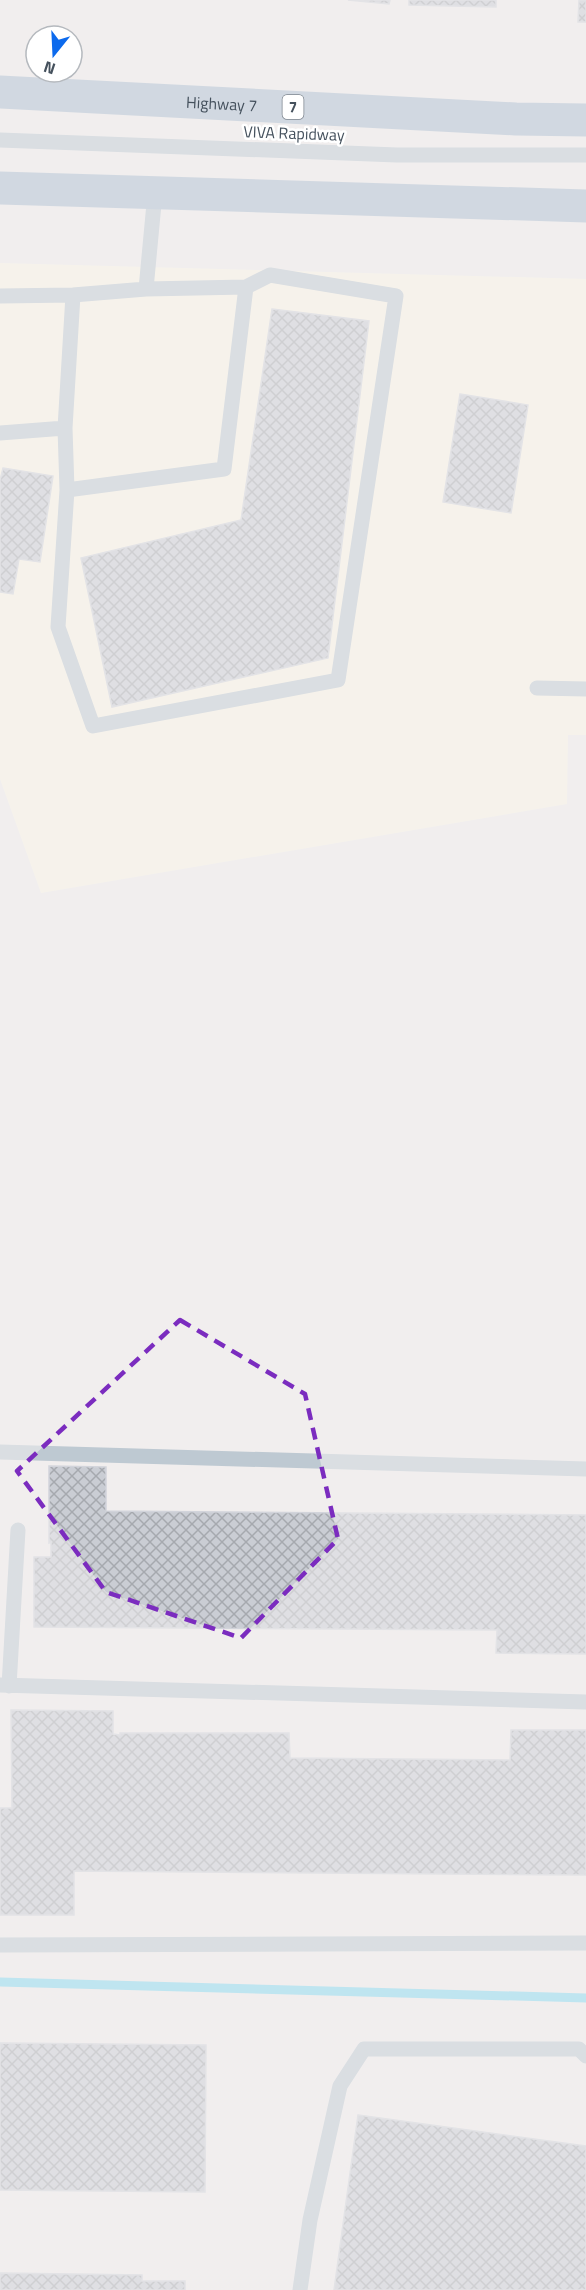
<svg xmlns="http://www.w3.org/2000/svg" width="586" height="2290" font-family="'Titillium Web',sans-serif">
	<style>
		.commercial { fill: #fdf7e7 }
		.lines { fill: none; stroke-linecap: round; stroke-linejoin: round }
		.stream { stroke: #84d9f2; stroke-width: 9 }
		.building { fill: url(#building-cross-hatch); stroke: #d2d4db; stroke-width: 1.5 }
		.service { stroke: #bec9d2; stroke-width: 15 }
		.primary { stroke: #acbdd0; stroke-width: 33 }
		.marked { fill: none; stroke: #7b2cbf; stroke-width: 4.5; stroke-dasharray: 12 8; stroke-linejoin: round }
		.labels { text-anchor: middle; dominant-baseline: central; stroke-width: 5; stroke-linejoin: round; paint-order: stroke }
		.shield { fill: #fff; stroke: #7d858e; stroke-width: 1.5 }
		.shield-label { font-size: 15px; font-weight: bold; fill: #45515d }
		.street-label { font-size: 16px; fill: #45515d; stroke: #fff }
	</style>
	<defs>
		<pattern id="building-cross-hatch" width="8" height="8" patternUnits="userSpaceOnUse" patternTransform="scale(1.5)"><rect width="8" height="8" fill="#cacdd4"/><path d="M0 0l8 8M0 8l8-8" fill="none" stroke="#a6a9af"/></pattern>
	</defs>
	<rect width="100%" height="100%" fill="#f1eeee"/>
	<path class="commercial" d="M0,263L586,279V735H568L567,804L41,893L0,779Z"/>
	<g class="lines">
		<path class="stream" d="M0,1982L586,1998"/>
	</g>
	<path class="building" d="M348,0H390L389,4Z
		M409,0H496V7L409,5Z
		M579,0H586V22H578Z
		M272,309L369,321L328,658L112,707L81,558L241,520Z
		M460,394L528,405L511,513L443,502Z
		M3,468L53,476L40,562L19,559L13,594L0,592V480Z
		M49,1466L106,1467V1511L586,1515V1654L496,1653L497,1630L34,1627V1557H51V1542L49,1543Z
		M11,1710L113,1711V1734L120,1735V1733H289L290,1758L510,1760L511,1730H586V1875L74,1871V1915H0V1808H12Z
		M0,2043L206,2045L205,2192L0,2190Z
		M358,2115L586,2146V2290H334Z
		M0,2273L142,2275V2281H185V2290H0Z"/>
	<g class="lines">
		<path class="service" d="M0,140L397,155H586
			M146,289L155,193
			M0,296L73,295L146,289L246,287L224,469L67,490L65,428L0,433
			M65,428L73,295
			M67,490L58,627L93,726L338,680L396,296L270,275L246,287
			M537,688L586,689
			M0,1452L586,1469
			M0,1685L586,1702
			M9,1686L18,1530
			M0,1945L586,1943
			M300,2290L310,2220L340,2086L364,2049H579L586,2056"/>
		<g class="primary">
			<path id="s1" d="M0,92L516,119L586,120"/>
			<path d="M0,188L586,206"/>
		</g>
	</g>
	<path d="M0 0H586V2290H0ZM180,1320L305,1394L338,1539L241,1638L106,1592L17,1471Z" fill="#f1eeee" fill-opacity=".55" fill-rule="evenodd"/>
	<path class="marked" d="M180,1320L305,1394L338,1539L241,1638L106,1592L17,1471Z"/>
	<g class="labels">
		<rect class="shield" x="282.5" y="95" width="21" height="24" rx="4.5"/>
		<g class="shield-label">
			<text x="293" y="107">7</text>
		</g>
		<g class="street-label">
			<text stroke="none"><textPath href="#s1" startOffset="222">Highway 7</textPath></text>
			<text transform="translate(294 133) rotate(2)">VIVA Rapidway</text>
		</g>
	</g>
	<g transform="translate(54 54) rotate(198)"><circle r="28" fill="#ffffff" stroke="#b5b9be" stroke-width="1.5"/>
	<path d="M0-4.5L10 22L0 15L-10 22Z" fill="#0c6aed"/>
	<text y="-9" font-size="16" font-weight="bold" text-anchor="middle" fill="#45515d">N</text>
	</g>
</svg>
